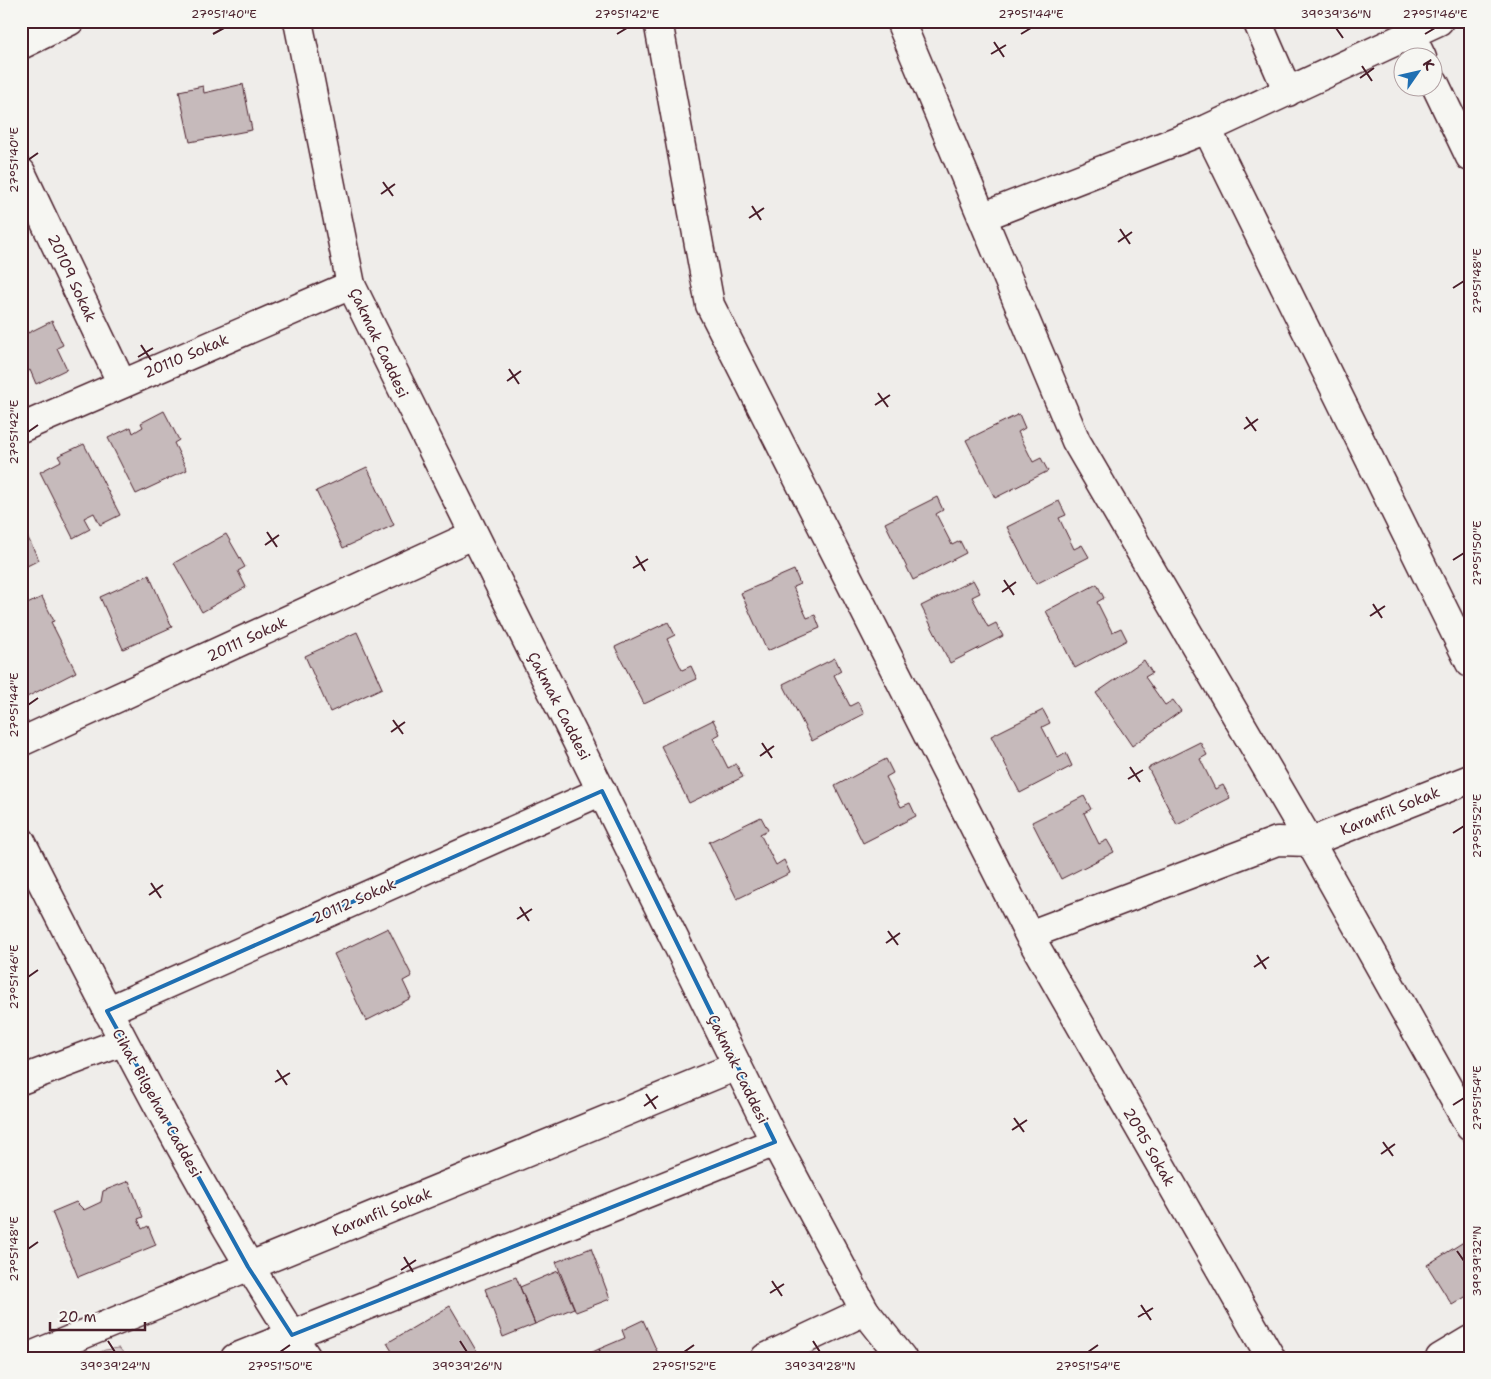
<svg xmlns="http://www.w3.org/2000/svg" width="1491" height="1379" font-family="'Shantell Sans',sans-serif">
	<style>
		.green { fill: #d7cfce; stroke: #90777c }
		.building { fill: #c6babb; stroke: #4a1f2b }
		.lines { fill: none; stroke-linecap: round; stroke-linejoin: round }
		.minor-casing { stroke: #4a1f2b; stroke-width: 31 }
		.major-casing { stroke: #4a1f2b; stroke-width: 31 }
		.minor { stroke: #f6f6f2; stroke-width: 28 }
		.major { stroke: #f6f6f2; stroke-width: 28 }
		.marked { fill: none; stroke: #1f6fb2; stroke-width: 4; stroke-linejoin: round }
		.ticks { fill: none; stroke: #4a1f2b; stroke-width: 2 }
		.labels { text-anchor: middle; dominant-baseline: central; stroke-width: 4; stroke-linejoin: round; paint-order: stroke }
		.street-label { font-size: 15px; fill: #4a1f2b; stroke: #f6f6f2 }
		.neatline { fill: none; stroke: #4a1f2b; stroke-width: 2 }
		.ticks-label { font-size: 12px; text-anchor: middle; fill: #4a1f2b }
	</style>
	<rect width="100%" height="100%" fill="#efedea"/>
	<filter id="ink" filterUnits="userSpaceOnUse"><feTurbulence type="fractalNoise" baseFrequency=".02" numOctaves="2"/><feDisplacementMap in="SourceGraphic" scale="10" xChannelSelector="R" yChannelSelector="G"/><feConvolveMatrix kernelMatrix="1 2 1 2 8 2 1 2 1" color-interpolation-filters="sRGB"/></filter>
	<g filter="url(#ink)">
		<path class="green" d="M119,1348L128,1358H87L105,1350Z"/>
		<path class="building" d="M243,84L252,130L190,142L179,91L203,86L204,93Z
			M52,321L63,345L57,348L67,369L36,384L30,370L21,375V329L25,327L28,333Z
			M164,411L179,440L174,443L187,470L136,494L108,438L131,427L133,433L143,427L141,423Z
			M1019,414L1025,428L1018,432L1033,462L1041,458L1048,471L995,498L966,440Z
			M84,444L120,515L100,525L94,513L84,518L90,529L73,538L40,472L61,461L58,456Z
			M367,467L394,525L343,548L316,491Z
			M937,497L943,510L936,514L952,545L960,541L966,553L913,580L885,523Z
			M1059,501L1066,515L1059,518L1074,549L1082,545L1089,557L1036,584L1007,527Z
			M21,524L39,560L21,569Z
			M226,534L245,567L238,571L246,587L202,612L174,563Z
			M794,570L800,584L793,587L807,618L815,615L820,628L767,651L741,593Z
			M149,575L172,627L123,649L100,597Z
			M973,580L980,593L972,597L988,627L996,623L1003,636L950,663L921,606Z
			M1097,584L1104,598L1097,602L1112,632L1121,628L1127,640L1075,668L1046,611Z
			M42,597L54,621L51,622L76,672L21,700V607Z
			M668,622L675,635L667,639L682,670L691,666L697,679L644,704L615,647Z
			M357,632L382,688L330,712L305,656Z
			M835,658L841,671L834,675L850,706L858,702L864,714L812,741L783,684Z
			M1144,660L1152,673L1145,677L1165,705L1173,700L1181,711L1132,746L1096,693Z
			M1043,710L1050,723L1042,727L1058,758L1066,753L1072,766L1020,793L991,736Z
			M713,720L720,734L713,738L728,768L736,764L743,777L689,803L661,746Z
			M1200,742L1207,755L1200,759L1215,789L1223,785L1230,798L1177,825L1148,768Z
			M886,759L893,773L886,777L901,807L910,803L916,816L863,843L835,786Z
			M1084,796L1091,809L1084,813L1099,844L1107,840L1114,852L1061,879L1032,822Z
			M761,817L768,830L760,834L776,865L784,860L790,873L737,899L709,842Z
			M388,928L412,976L403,981L411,998L366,1021L334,954Z
			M129,1181L143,1217L138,1219L142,1229L148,1226L156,1245L78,1277L52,1212L76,1202L84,1210L101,1202L103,1191Z
			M1470,1238V1294L1452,1305L1427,1265Z
			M591,1248L610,1299L576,1312L556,1262Z
			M558,1271L574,1308L535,1324L520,1287Z
			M516,1277L535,1324L503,1337L485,1289Z
			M450,1306L477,1352L467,1358H396L387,1343Z
			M643,1320L660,1358H603L599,1349L625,1338L622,1330Z
			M599,1349L603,1358H567L580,1352L582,1357Z"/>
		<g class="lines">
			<g class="minor-casing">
				<path id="minor" d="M658,21L710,305L1029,935L1271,1358
					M900,21L1076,441L1310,842L1470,1127
					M1257,21L1288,92
					M1411,35L1422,58
					M21,45L70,21
					M1434,82L1470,157
					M1207,129L1470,663
					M21,172L122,384
					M982,217L1207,129L1439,21
					M21,428L351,285
					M21,742L473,535
					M1029,935L1277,841L1310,842L1470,779
					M107,1011L602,791
					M21,1080L122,1042
					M26,1358L737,1066
					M235,1358L775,1142
					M765,1358L865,1311
					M1440,1358L1470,1340"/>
			</g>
			<g class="major-casing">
				<path id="major" d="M298,21L351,285L775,1142L865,1311L902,1358
					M21,841C110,1017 199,1192 307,1358"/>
			</g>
			<use href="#minor" class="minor"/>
			<use href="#major" class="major"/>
		</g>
	</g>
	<path class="marked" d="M602,791L775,1142L292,1335L248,1267L107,1011Z"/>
	<path class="ticks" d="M1336,28L1343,38M213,34L224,28M617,34L627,28M1021,34L1031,28M1425,34L1435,28M994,42L1004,57M991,54L1006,45M1362,66L1372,81M1360,78L1374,68M28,160L38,153M383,182L393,196M381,194L395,184M752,206L761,220M749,218L764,208M1120,229L1130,244M1118,242L1132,232M1453,288L1464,281M141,345L151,360M138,357L153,348M509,369L519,384M507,381L521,371M878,393L888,407M875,405L890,395M1246,417L1256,431M1244,429L1258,419M28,432L38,425M267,532L277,547M265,545L279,535M636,556L645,571M1453,560L1464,553M633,568L648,559M1004,580L1014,595M1002,592L1016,582M1373,604L1382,618M1370,616L1385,606M28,705L38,698M393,720L403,734M391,732L405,722M762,743L772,758M760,756L774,746M1130,767L1140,782M1128,779L1143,770M1453,833L1464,826M151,883L161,898M149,895L163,885M520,907L529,921M517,919L532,909M888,931L898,945M886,943L900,933M1257,955L1266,969M1254,967L1269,957M28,977L38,970M277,1070L287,1085M275,1082L290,1073M646,1094L656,1109M1453,1105L1464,1098M644,1106L658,1096M1014,1118L1024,1132M1012,1130L1027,1120M1383,1142L1393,1156M1381,1154L1395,1144M28,1249L38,1242M1457,1251L1464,1261M404,1257L413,1272M401,1270L416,1260M772,1281L782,1296M770,1293L784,1284M1141,1305L1151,1320M1138,1317L1153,1308M108,1341L115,1352M460,1341L467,1352M813,1341L820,1352M280,1352L290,1345M684,1352L694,1345M1088,1352L1098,1345"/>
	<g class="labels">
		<g class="street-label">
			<text transform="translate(72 278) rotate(65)">20109 Sokak</text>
			<text transform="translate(379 343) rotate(65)">Çakmak Caddesi</text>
			<text transform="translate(186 356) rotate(-23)">20110 Sokak</text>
			<text transform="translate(247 639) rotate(-25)">20111 Sokak</text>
			<text transform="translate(559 706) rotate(63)">Çakmak Caddesi</text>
			<text transform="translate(1390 811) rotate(-22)">Karanfil Sokak</text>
			<text transform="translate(354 901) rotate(-24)">20112 Sokak</text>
			<text transform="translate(738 1069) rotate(64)">Çakmak Caddesi</text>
			<text transform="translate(157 1103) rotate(61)">Cihat Bilgehan Caddesi</text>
			<text transform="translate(1149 1147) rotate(60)">2095 Sokak</text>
			<text transform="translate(382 1212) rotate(-22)">Karanfil Sokak</text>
		</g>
	</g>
	<rect width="1491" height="1379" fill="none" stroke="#f6f6f2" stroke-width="55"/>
	<g transform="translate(1418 72) rotate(56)"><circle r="24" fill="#f6f6f2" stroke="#b1a0a2"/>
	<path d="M0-4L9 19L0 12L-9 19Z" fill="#1f6fb2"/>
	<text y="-8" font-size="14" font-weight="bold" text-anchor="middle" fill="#4a1f2b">K</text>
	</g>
	<path d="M50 1322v8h95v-8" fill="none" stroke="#4a1f2b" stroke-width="2.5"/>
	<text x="58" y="1322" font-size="15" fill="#4a1f2b" stroke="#f6f6f2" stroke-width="4" paint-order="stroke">20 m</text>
	<rect x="28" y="28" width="1436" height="1324" class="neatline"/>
	<g class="ticks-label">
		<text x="224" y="18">27°51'40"E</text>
		<text x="627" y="18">27°51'42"E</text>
		<text x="1031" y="18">27°51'44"E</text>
		<text x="1336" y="18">39°39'36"N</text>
		<text x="1435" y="18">27°51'46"E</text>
		<text transform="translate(14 160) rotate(-90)" y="4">27°51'40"E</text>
		<text transform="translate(1477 281) rotate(-90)" y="4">27°51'48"E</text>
		<text transform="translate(14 432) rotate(-90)" y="4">27°51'42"E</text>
		<text transform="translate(1477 553) rotate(-90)" y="4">27°51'50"E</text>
		<text transform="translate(14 705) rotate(-90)" y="4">27°51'44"E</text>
		<text transform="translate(1477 826) rotate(-90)" y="4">27°51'52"E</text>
		<text transform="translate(14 977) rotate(-90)" y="4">27°51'46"E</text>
		<text transform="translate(1477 1098) rotate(-90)" y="4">27°51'54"E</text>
		<text transform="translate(14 1249) rotate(-90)" y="4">27°51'48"E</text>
		<text transform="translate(1477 1261) rotate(-90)" y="4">39°39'32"N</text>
		<text x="115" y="1370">39°39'24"N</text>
		<text x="280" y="1370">27°51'50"E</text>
		<text x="467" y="1370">39°39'26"N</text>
		<text x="684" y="1370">27°51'52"E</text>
		<text x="820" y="1370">39°39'28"N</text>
		<text x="1088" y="1370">27°51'54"E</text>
	</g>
</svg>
